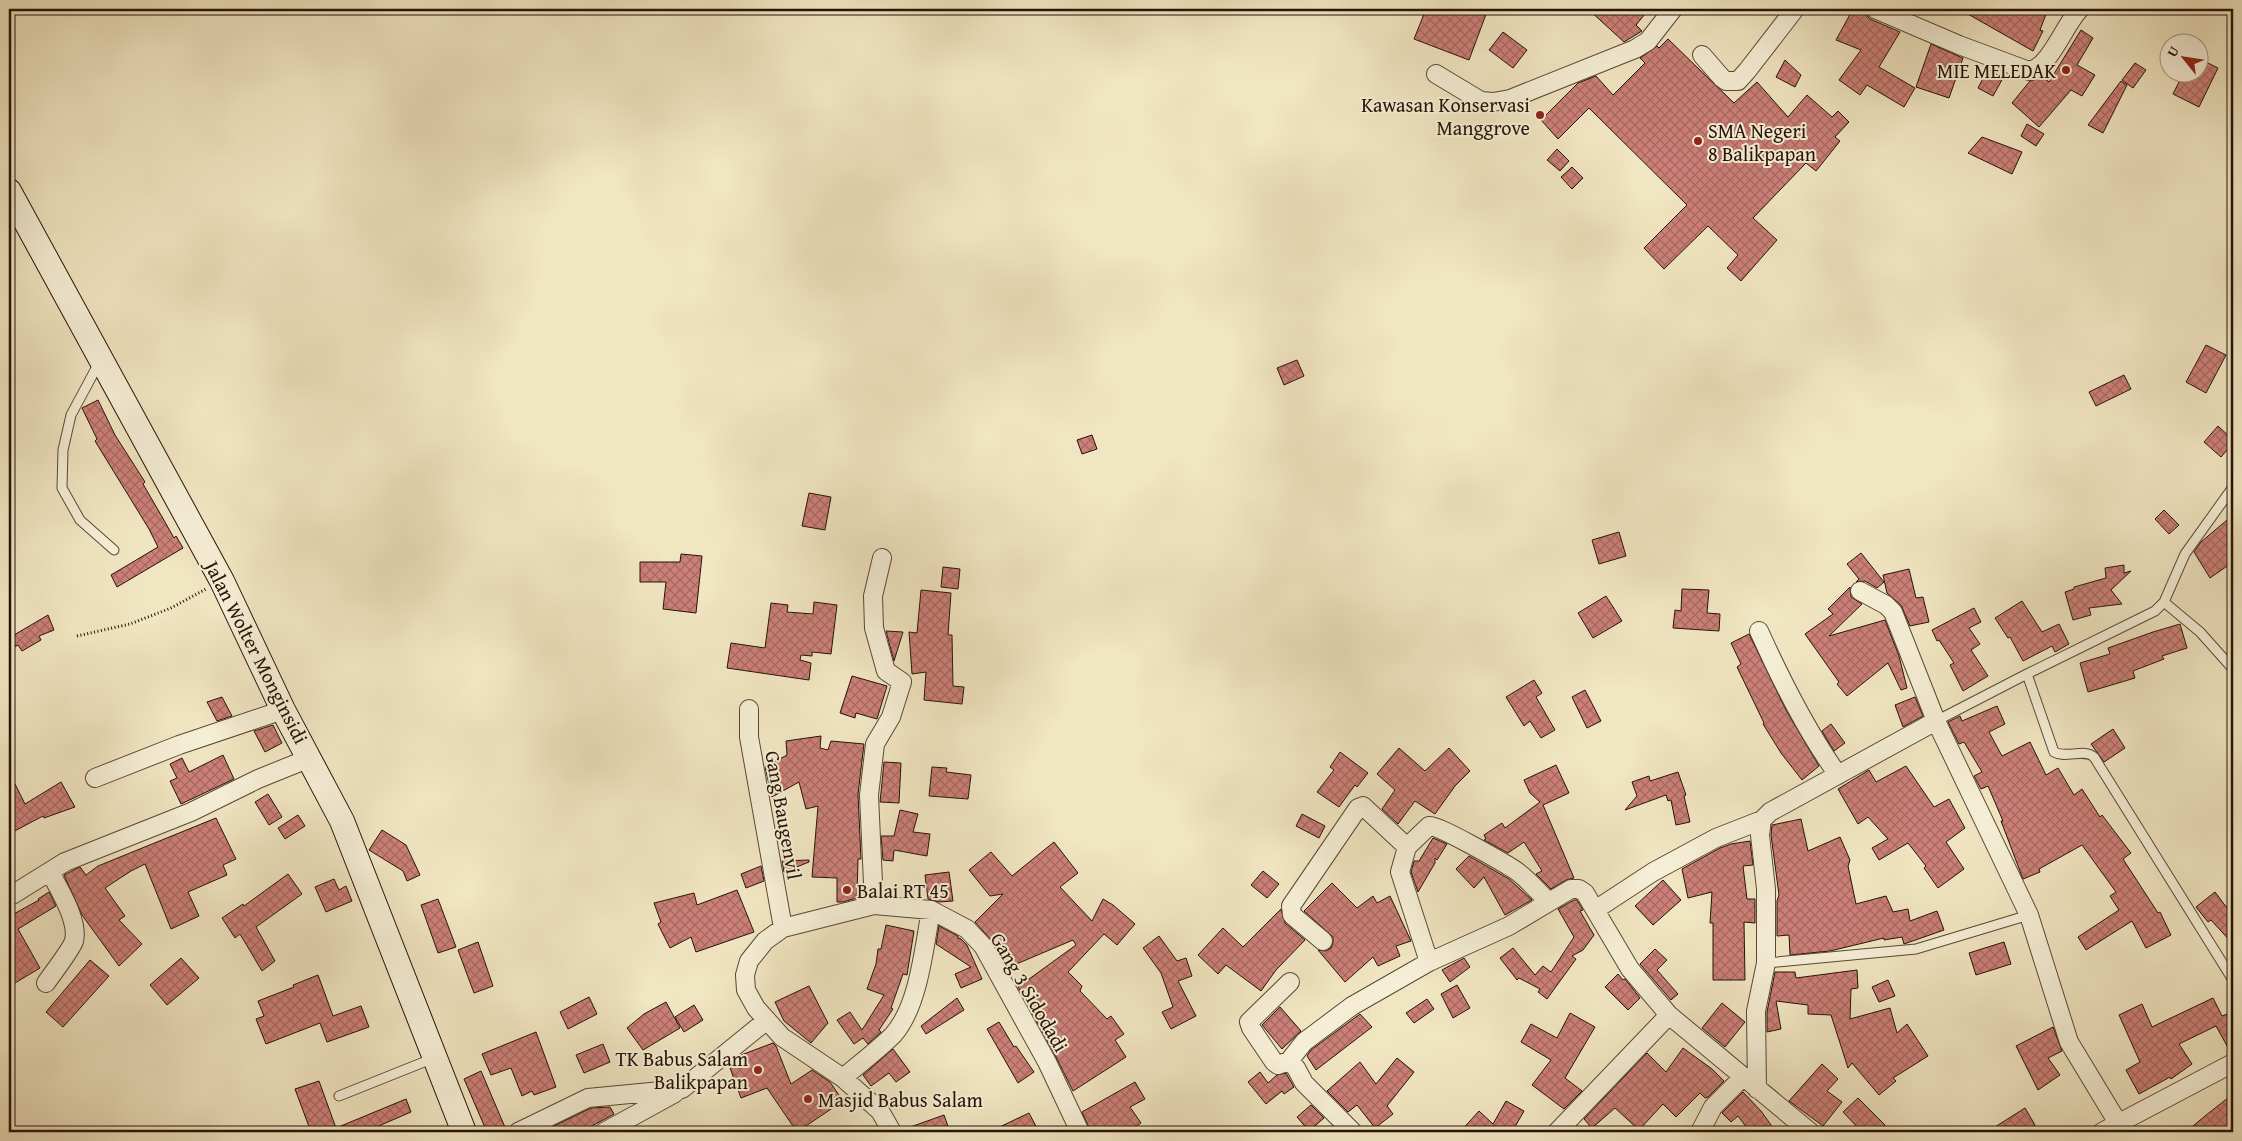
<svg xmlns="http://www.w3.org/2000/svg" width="2242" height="1141" font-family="'Gentium Book Plus',serif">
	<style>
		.building { fill: url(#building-cross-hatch); stroke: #251307 }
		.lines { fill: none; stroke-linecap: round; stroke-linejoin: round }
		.lane-casing { stroke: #584836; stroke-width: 11 }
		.street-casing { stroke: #584836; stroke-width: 20 }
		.secondary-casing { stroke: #251307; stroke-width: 26 }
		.path { stroke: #251307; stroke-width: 3; stroke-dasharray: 1 2.5; stroke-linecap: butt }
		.lane { stroke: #f6efd7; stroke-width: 9 }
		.street { stroke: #f6efd7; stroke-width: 18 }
		.secondary { stroke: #f6efd7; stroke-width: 24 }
		.poi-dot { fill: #8f2418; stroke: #f6efd7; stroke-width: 2 }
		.labels { text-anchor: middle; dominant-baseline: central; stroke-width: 4; stroke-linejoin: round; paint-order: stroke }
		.poi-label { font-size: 20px; fill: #251307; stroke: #f6efd7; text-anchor: end }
		.street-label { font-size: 20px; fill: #251307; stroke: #f6efd7 }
	</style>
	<defs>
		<pattern id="building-cross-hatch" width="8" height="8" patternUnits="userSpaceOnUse" patternTransform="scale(1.25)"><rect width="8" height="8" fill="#cd8079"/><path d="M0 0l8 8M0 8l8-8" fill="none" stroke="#a66861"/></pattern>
	</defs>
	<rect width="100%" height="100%" fill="#f1e6c2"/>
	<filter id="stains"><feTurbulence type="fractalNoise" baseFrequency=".004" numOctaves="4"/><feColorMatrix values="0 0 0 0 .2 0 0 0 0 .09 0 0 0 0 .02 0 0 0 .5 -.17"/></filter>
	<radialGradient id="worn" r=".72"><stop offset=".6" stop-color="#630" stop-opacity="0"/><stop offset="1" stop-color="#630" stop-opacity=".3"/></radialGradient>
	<path class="building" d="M1426,9H1488L1469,60L1414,39Z
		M1588,9H1649L1636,25L1642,31L1624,42Z
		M1853,9H1865L1866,15L1870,19L1900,32L1879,67L1915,88L1904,107L1867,85L1860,95L1839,80L1861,50L1836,40Z
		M1959,9H2048L2040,30L2043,31L2033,51Z
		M2081,30L2093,38L2077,65L2095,75L2082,96L2071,90L2039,127L2012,103L2030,81L2043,77L2049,82Z
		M1503,32L1527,50L1513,68L1489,50Z
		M1668,39L1734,103L1757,82L1788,117L1807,95L1832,117L1838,111L1849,122L1835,137L1840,141L1816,171L1806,163L1753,218L1777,240L1741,281L1727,268L1738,255L1708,226L1664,269L1644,248L1687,205L1589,108L1558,139L1541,120L1578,83L1596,76L1613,95L1645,63L1640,58L1657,46L1659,48Z
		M1931,44L1963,58L1949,98L1916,87Z
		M2200,59L2218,68L2199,107L2173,94L2184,72H2200Z
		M1785,60L1801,75L1795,87L1776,77Z
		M2135,63L2146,70L2133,88L2122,80Z
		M1988,69L2003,78L1993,96L1978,88Z
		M2121,81L2127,85L2103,133L2088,125Z
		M2027,124L2044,134L2036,146L2021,136Z
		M1982,137L2022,152L2012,174L1968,153Z
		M1557,149L1569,161L1560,171L1547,160Z
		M1572,167L1583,178L1572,189L1561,177Z
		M2206,345L2226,355L2206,393L2186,382Z
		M1297,360L1304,376L1284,385L1277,368Z
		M2124,375L2131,389L2096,406L2089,392Z
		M98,400L115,435L145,482L143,484L161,515L174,538L176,536L183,548L117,587L111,575L158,547L149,529L95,441L97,439L82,408Z
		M2218,426L2233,440V443L2221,457L2204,442Z
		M1092,435L1097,449L1082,454L1077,440Z
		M809,493L831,497L825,530L802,526Z
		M2164,510L2179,525L2169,534L2155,519Z
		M2233,515V562L2210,578L2194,552L2201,542Z
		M1619,532L1626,556L1599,564L1592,540Z
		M1861,553L1884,582L1877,588L1865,581L1856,582L1859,579L1847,564Z
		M681,554L702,556L696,613L663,609L666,582H640V562H680Z
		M2124,565V573L2131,571L2111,590L2122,604L2089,608L2091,615L2073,620L2065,592L2074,589V587L2106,578L2105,568Z
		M943,567L960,569L958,589L941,587Z
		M1909,569L1916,598L1923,597L1929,622L1910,626L1901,605L1887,593L1883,575Z
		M1850,587L1851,597L1862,604L1829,636L1885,620L1899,656L1907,688L1901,690L1888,663L1847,696L1837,684L1839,682L1805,634L1833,614L1828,609Z
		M1682,589L1709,590L1707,613L1720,614L1719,631L1673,628L1675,610L1681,611Z
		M921,590L951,593L948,635H952L953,686L964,687L962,704L924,700L926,672L912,674L909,632L917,633Z
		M1606,596L1622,621L1593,638L1578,613Z
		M2022,601L2042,632L2059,624L2069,644L2055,652L2052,646L2023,661L2010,637L2008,638L1995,618Z
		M814,602L837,605L831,654L812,652V656L801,655L800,660L811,663L809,680L727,668L731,643L765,648L771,603L788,605L787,612L813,614Z
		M1974,608L1981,622L1969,628L1980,644L1971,650L1988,676L1963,691L1950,665L1954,663L1939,640L1937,641L1932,630Z
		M48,615L54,630L39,636L41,640L22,651L18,645L9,650V638Z
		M2180,624L2187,648L2162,656L2164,659L2133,671L2135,678L2088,692L2080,663L2110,654L2108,648L2153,632Z
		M886,631L903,632L894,661Z
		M1749,634L1786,710L1819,766L1802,780L1781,753L1763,724L1764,723L1737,667L1741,664L1731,643Z
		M852,676L887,686L877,719L856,713L855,718L840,713Z
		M1534,680L1542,693L1536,697L1555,730L1541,738L1530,721L1524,726L1506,697Z
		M1585,690L1601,721L1587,728L1572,697Z
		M222,697L232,716L217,721L207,702Z
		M1915,697L1923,716L1903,727L1895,705Z
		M1997,706L2005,724L1989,732L2002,756L2030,742L2046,775L2058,768L2074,795L2082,789L2100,817L2102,815L2131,853L2123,859L2158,913L2160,912L2171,935L2146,948L2132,921L2086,950L2078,937L2119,910L2110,896L2116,892L2082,845L2039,869L2040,872L2023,879L2001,821H2003L1988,786L1981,789L1974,776L1982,772L1964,742L1959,744L1948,722L1960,716L1962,721Z
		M1831,724L1845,743L1834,751L1822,731Z
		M273,725L282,743L265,752L254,731Z
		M2113,729L2125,748L2104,762L2091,744Z
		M821,736L820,748L828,750L831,741L864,744L858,794L861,859H858L857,898L843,902H837V878L812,877L818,806L806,809L799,782L772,797L765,767L787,755L786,741Z
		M1399,748L1425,771L1449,748L1470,771L1455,786L1435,814L1415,801L1398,824L1382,809L1395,790L1377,774Z
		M1340,752L1368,773L1357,787L1355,785L1339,807L1317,792L1334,770L1330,767Z
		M223,755L234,779L181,804L170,781L177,778L170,764L182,758L189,772Z
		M884,762L901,763L899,803L880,802Z
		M1556,765L1569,793L1543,805L1574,878L1566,880L1551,889L1536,874L1542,871L1524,842L1508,853L1484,840L1486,839L1484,835L1502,823L1505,828L1540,802L1530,793L1524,780Z
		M1906,766L1934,807L1949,799L1965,828L1946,842L1964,869L1938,888L1924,868L1926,866L1908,843L1879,860L1872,848L1888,839L1868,817L1858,824L1838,789L1869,770L1876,782Z
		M932,767L947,768L946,772L971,775L968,799L929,796Z
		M9,772L25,804L61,782L75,807L44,818L43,816L9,834Z
		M1678,772L1686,795L1684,796L1690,822L1676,825L1671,800L1668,801L1666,795L1625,810L1637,796L1632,782L1649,776L1650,781Z
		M268,794L282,817L269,825L255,802Z
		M900,810L918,814L913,832L930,834L927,856L894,850L893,861L883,860L881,836H894Z
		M1302,814L1325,826L1319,838L1296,826Z
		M298,815L305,826L285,839L278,828Z
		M216,818L236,859L223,865L227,875L188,892L199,916L171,929L145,864L131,871L105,888L125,916L119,920L142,944L119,966L82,915L64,875L80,867L86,875L98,866Z
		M1801,819L1808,851L1840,837L1850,860L1848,866L1856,904L1886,896L1893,912L1908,909L1910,921L1937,911L1944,930L1904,944L1902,937L1884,940V938L1830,951L1790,955L1789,935L1777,936V901L1779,895L1771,835L1772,825Z
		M382,830L406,845L420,875L407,881L403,871L369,850Z
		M1433,838L1447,844L1437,860L1435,858V863L1418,892L1411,872L1414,861H1419Z
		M1750,841L1753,865L1743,866L1747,899H1755V923L1744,922L1745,980H1713V923H1710L1712,892L1688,898L1682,869L1720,848L1731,844Z
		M1054,842L1078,873L1060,887L1092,921L1103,899L1113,905L1135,924L1117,945L1104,934L1068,972L1082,986L1080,991L1107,1019L1111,1016L1124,1034L1115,1040L1126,1057L1073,1091L1056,1057L1018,987L1076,945L1073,940L1007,968L992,941L975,922L1003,894L990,896L969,870L991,852L1012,876Z
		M1469,856L1509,879L1532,900L1505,915L1484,877L1474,888L1456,869Z
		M809,860V862L784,872L782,861Z
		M761,866L764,881L746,888L741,874Z
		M1263,871L1279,884L1267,898L1251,885Z
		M949,872L953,901L939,902L928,899L925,875Z
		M288,874L302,894L256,927L275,961L262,971L240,934L235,938L222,918L243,904L244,906Z
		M334,879L339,890L346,886L352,901L326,912L315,887Z
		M1663,880L1681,900L1653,925L1635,906Z
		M1332,883L1357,908L1373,896L1377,903L1390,896L1411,941L1396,946L1400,956L1378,966L1373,957L1345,982L1318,950L1326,951L1331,948L1333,942V937L1304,911Z
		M737,890L754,932L696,952L691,937L670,948L658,924L661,922L654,903L694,893L697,905Z
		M49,892L56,906L18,929L40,968L15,983L9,972V913L10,916L39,900L38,899Z
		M2215,892L2233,916V944L2211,920L2208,922L2196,907Z
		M438,899L456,947L438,953L421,905Z
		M1574,900H1577L1583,910L1580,911L1594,935L1583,950L1572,956L1576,959L1547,999L1538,992L1540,989L1519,978L1517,980L1500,958L1513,948L1535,975L1543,966L1551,972L1574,937L1558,909Z
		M1281,909L1285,923L1305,940L1276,970L1261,991L1226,965L1218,974L1198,955L1223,928L1243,947Z
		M886,925L914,931L907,975L903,974L891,1008L893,1009L879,1030L881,1032L868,1044L863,1038L854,1044L837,1020L850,1012L862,1030L884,995L867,989L876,964L878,949H881Z
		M939,926L958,936V939L960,938L967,945L982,979L961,988L955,974L971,967L936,944Z
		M1159,936L1177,961L1186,958L1192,976L1178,981L1196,1016L1171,1029L1162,1012L1173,1007L1161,973L1143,948Z
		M478,942L493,986L474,993L458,950Z
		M2004,942L2011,964L1976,975L1969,953Z
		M1655,949L1667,960L1657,970L1678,994L1671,1000L1640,964Z
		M181,958L199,978L167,1005L150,985Z
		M1464,958L1470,967L1450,982L1442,970Z
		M90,960L109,976L63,1027L46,1012Z
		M1857,970L1858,988L1851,989L1850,1019L1890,1008L1897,1033L1907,1024L1928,1056L1893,1078L1896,1081L1879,1095L1852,1063L1848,1068L1831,1015L1808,1014V1005L1776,1001L1781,1029L1767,1032V1012L1775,972H1795L1796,978Z
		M1618,974L1623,980L1625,979L1640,998L1628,1010L1605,987Z
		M318,975L333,1016L361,1006L369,1027L327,1042L320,1023L266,1044L256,1019L264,1016L258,1001L294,987L293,985Z
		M1888,980L1895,996L1879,1002L1872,987Z
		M1457,985L1470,1008L1453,1018L1441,994Z
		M809,986L828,1023L811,1043L784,1021L775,1002Z
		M589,997L597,1014L568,1029L560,1012Z
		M957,998L964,1010L926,1034L921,1026Z
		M2213,998L2222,1016L2233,1012V1052L2231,1053L2216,1026L2179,1044L2192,1064L2171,1079L2170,1077L2139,1094L2126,1070L2140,1062L2119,1015L2142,1004L2152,1027Z
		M1427,999L1434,1009L1414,1023L1406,1013Z
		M666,1002L680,1028L643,1050L627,1028L644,1014Z
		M1722,1003L1745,1022L1725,1047L1702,1028Z
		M694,1005L703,1020L684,1032L675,1017Z
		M1280,1007L1301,1031L1282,1049L1262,1025Z
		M1570,1013L1595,1027L1565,1078L1582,1091L1564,1109L1532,1085L1551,1060L1521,1042L1531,1024L1557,1038Z
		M1360,1014L1372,1027L1316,1070L1307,1056L1311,1050Z
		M999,1022L1014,1047L1016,1046L1034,1072L1018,1083L987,1029Z
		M2053,1027L2062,1051L2048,1058L2060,1075L2038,1090L2016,1046Z
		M536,1032L556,1087L534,1095L532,1091L522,1096L511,1068L491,1075L482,1054Z
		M773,1043L776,1046L791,1084L812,1070L830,1082L843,1101L797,1132L767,1088L741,1098L729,1065L741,1055Z
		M603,1044L610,1062L584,1073L576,1055Z
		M1683,1048L1712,1069L1724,1081L1708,1097L1705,1098L1700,1093L1676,1117L1663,1104L1639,1130L1615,1108L1592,1128L1584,1119L1647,1053L1666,1072Z
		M893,1049L910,1072L896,1082L889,1073L871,1086L863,1075Z
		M1397,1058L1414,1072L1387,1106L1393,1114L1375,1128L1357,1105L1348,1112L1327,1091L1360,1062L1376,1084Z
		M1822,1064L1838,1079L1827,1091L1842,1102L1823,1126L1789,1101Z
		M481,1071L507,1132H487L464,1079Z
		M1260,1072L1268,1083L1277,1075L1286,1073L1294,1087L1284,1094L1282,1091L1266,1104L1248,1082Z
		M319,1081L336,1128L406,1099L411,1112L374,1128L375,1132H311L295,1089Z
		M1135,1082L1145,1099L1130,1107L1141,1123L1127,1132H1091L1082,1112Z
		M1743,1092L1761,1111L1776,1132H1750L1738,1116L1731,1122L1722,1113Z
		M2233,1094V1132H2186L2205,1116Z
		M1858,1098L1885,1125L1878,1132H1862L1843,1112Z
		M1506,1101L1524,1111L1512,1132H1460L1479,1111L1493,1124Z
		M1311,1105L1324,1118L1309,1131L1297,1117Z
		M610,1107L614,1114L581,1132H542L591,1108Z
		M2025,1108L2035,1125L2023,1132H1987Z
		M1029,1113L1039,1132H989Z
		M944,1115L950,1132H903L902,1130Z"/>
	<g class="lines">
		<g class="lane-casing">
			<path id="lane" d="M100,361L71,415L63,450L62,488L80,520L114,550
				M2164,602L2185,554L2233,487
				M2027,674L2054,752C2066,759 2084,748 2094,757L2233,980
				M1936,721L2027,674L2155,611L2164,602L2200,632L2233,669
				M1766,963L1916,949L2029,915
				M339,1096L434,1058"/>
		</g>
		<g class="street-casing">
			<path id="street" d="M1875,9L1959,45L2029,71C2050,68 2065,23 2080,9
				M1702,55L1722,78L1726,81H1738L1747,71L1795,9
				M1436,74L1481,101L1493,102L1510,99L1635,49L1648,41L1673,9
				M1860,591L1886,605L1893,612L1936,721L2029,915L2069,1042L2118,1123
				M1759,631C1782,682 1806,730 1838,775
				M749,709V737L783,928
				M95,778L179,745L283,710
				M12,895L65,862L191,812L258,779L310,758
				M874,905L869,795L875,744L891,717L902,682L886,671L874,628L873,596L882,558
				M1595,910L1653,872L1716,838L1762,820
				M1323,941L1292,915L1291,906L1358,808L1363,806L1407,847
				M1429,962L1400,872L1407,847L1429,826C1437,824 1504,863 1515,870C1527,878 1538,892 1549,902
				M46,983C52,974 71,950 74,941C79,921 59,889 50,872
				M1289,1061L1278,1065L1274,1062L1251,1028L1249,1022L1290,982
				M843,1078C859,1064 878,1050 893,1035C919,1006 924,947 931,910
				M1757,1089L1756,1011L1766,963V889L1760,835L1762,820L1770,812L1936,721
				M518,1132L588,1098L682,1089L767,1020
				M604,1132L675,1093
				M892,1132L880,1111L843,1078L782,1037L756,1008L746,990L745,975L749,961L765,941L783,928L874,905L931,910L967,929L983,946L1047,1062L1080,1132
				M1353,1132L1304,1083L1296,1068L1289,1061L1304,1042L1352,1006L1429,962L1509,926L1571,889H1579L1585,893L1630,969L1669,1015L1810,1132
				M1557,1132L1669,1015
				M1700,1132L1713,1107L1743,1077
				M2102,1132L2233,1063"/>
		</g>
		<g class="secondary-casing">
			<path id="secondary" d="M9,191L222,581L283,710L342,821L464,1132"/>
		</g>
		<path class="path" d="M77,636L130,624L171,608L206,589"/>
		<use href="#lane" class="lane"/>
		<use href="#street" class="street"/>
		<use href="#secondary" class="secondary"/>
	</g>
	<g class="poi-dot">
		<circle cx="2066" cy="70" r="5"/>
		<circle cx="1540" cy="115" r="5"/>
		<circle cx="1698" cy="141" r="5"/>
		<circle cx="847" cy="890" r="5"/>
		<circle cx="758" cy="1070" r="5"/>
		<circle cx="808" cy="1099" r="5"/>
	</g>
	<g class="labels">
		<g class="poi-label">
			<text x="2056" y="70">MIE MELEDAK</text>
			<text x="1530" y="104">Kawasan Konservasi<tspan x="1530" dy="23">Manggrove</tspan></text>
			<text x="1708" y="130" text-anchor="start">SMA Negeri<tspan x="1708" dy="23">8 Balikpapan</tspan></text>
			<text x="857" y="890" text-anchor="start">Balai RT 45</text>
			<text x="748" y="1058">TK Babus Salam<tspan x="748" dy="23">Balikpapan</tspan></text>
			<text x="818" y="1099" text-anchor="start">Masjid Babus Salam</text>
		</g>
		<g class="street-label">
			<text transform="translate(257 652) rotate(63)">Jalan Wolter Monginsidi</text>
			<text transform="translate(784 815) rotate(80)">Gang Baugenvil</text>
			<text transform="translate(1030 992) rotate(60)">Gang 3 Sidodadi</text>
		</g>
	</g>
	<rect width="2242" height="1141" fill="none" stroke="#f1e6c2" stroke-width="30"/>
	<rect x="10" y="10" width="2222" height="1121" fill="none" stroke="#251307" stroke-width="2.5"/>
	<rect x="15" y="15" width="2212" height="1111" fill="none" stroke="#251307"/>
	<g transform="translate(2184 58) rotate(300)"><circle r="24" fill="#f6efd7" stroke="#a29784"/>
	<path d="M0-4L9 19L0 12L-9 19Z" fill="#8f2418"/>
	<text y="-8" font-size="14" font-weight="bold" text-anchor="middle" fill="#251307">U</text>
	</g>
	<rect width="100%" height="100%" filter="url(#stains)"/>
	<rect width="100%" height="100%" fill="url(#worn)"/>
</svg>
